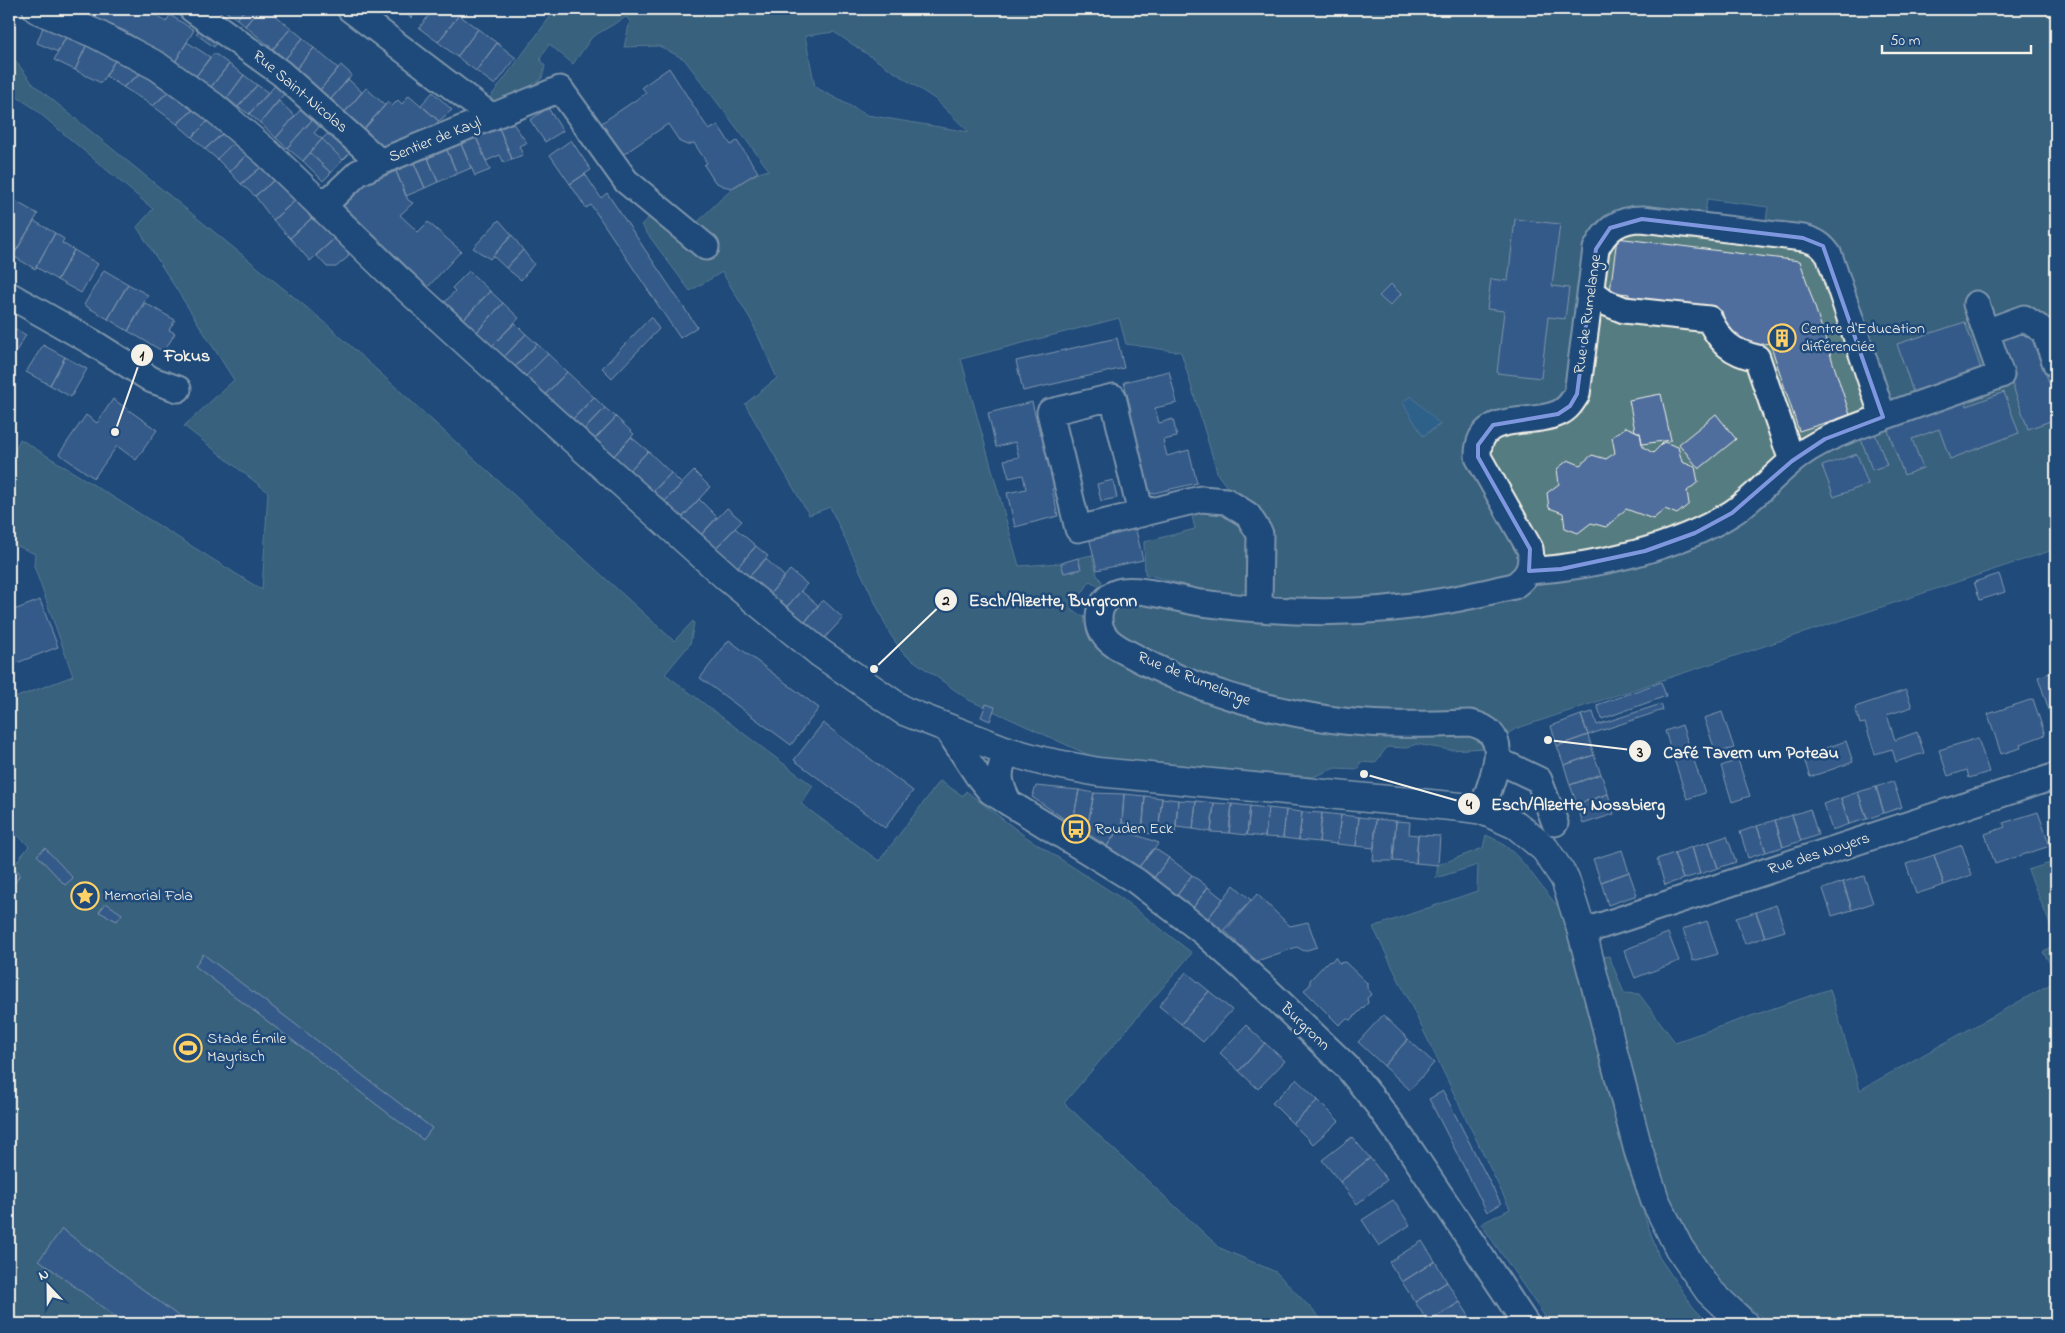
<svg xmlns="http://www.w3.org/2000/svg" width="2065" height="1333" font-family="'Indie Flower',sans-serif">
	<style>
		.green { fill: #557b81; stroke: #a4b6b4; fill-rule: evenodd }
		.water { fill: #437b9d; stroke: #8aaabb }
		.building { fill: #4f6e9e; stroke: #f4f1e8 }
		.lines { fill: none; stroke-linecap: round; stroke-linejoin: round }
		.minor-casing { stroke: #f4f1e8; stroke-width: 29 }
		.major-casing { stroke: #f4f1e8; stroke-width: 31 }
		.minor { stroke: #1f4a7a; stroke-width: 25 }
		.major { stroke: #1f4a7a; stroke-width: 28 }
		.marked { fill: none; stroke: #7e97df; stroke-width: 4; stroke-linejoin: round }
		.labels { text-anchor: middle; dominant-baseline: central; stroke-width: 5; stroke-linejoin: round; paint-order: stroke }
		.street-label { font-size: 16px; fill: #f4f1e8; stroke: #1f4a7a }
		.poi-label { font-size: 16px; fill: #f4f1e8; stroke: #1f4a7a; text-anchor: start }
		.leader { fill: none; stroke: #f4f1e8; stroke-width: 2 }
		.callout-dot { fill: #f4f1e8; stroke: #1f4a7a; stroke-width: 2 }
		.mark-label { font-size: 15px; text-anchor: middle; font-weight: bold; fill: #111 }
		.callout-label { font-size: 18px; text-anchor: middle; font-weight: bold; fill: #f4f1e8; stroke: #1f4a7a; stroke-width: 5; stroke-linejoin: round; paint-order: stroke }
	</style>
	<rect width="100%" height="100%" fill="#1f4a7a"/>
	<filter id="ink" filterUnits="userSpaceOnUse"><feTurbulence type="fractalNoise" baseFrequency=".02" numOctaves="2"/><feDisplacementMap in="SourceGraphic" scale="10" xChannelSelector="R" yChannelSelector="G"/><feConvolveMatrix kernelMatrix="1 2 1 2 8 2 1 2 1" color-interpolation-filters="sRGB"/></filter>
	<g filter="url(#ink)">
		<path class="green" d="M556,9H2056V549L1515,729L1485,748L1450,750L1416,744L1407,748L1387,747L1375,763L1360,762L1359,769L1335,768L1313,777L1093,757L969,700L903,653L890,634L830,507L809,515L745,404L777,378L751,320L722,272L690,291L641,225L659,208L688,232C709,211 739,176 769,170L684,59L659,46L624,47L630,21L626,17L592,37L573,64L549,44L540,59L545,66L542,78L533,86L499,102L489,99ZM834,32L935,99L969,132L867,115L815,87L805,36ZM1707,199L1768,207L1764,233L1703,226ZM1119,318L1126,344L1181,352L1218,475L1248,515L1259,609L1106,599L1098,625L1071,610L1090,581L1099,586L1102,582L1097,575L1092,555L1078,558L1081,570L1064,573L1061,563L1019,566L961,359ZM1403,402L1440,424V425L1423,436Z
			M9,52L33,84L322,320L674,641L693,621L694,623L690,644L665,674L813,786L801,804L879,861L940,781L963,796L966,791L1026,837L1121,898L1192,953L1064,1103L1220,1248L1276,1272L1326,1324H20L9,1309V872L29,846L9,827V700L73,676L34,566L35,554L9,542V465L20,439L262,590L268,492L184,426L234,380L137,227L153,209L31,106L9,92Z
			M1191,511H1224L1241,521L1252,539L1250,582L1246,590L1236,595L1203,590L1145,574L1144,542L1195,529Z
			M1486,835C1522,850 1534,882 1560,908L1625,1160L1659,1257L1693,1307L1709,1324H1550L1481,1224L1510,1209L1373,927L1477,891L1478,865L1436,878L1438,865L1483,848Z
			M2056,861V939L2028,870Z
			M2056,943V973L2043,952Z
			M1609,956L1624,993L1639,994L1675,1042L1830,989L1860,1090L2056,981V1324H1770L1721,1284L1686,1237L1661,1186L1636,1080L1601,957Z"/>
		<path class="water" d="M1411,396L1440,424L1423,436L1402,402Z"/>
		<path class="building" d="M75,9H101L96,18Z
			M101,9H147L166,22L170,15L194,30L175,62L125,31L96,18Z
			M226,9H245L237,19L225,11Z
			M245,9H259L245,26L237,19Z
			M259,9H268L291,28L273,49L245,26Z
			M400,9H418L411,18Z
			M434,9H451L459,15L438,42L419,28Z
			M459,15L478,29L457,57L438,42Z
			M203,23L222,36L214,47L196,34Z
			M43,27L67,35L58,52L37,43Z
			M291,28L303,38L285,59L273,49Z
			M478,29L497,43L476,71L457,57Z
			M67,35L88,42L75,70L54,60Z
			M303,38L314,48L296,69L285,59Z
			M88,42L117,57L101,83L75,70Z
			M187,42L210,57L196,76L175,62Z
			M497,43L516,58L495,85L476,71Z
			M314,48L338,68L320,90L296,69Z
			M214,53L229,64L211,87L196,76Z
			M117,57L143,72L123,87L106,76Z
			M229,64L244,75L227,98L211,87Z
			M341,65L352,75L331,99L320,90Z
			M669,68L709,130L718,125L731,145L737,141L758,172L732,188L723,186L715,182L704,165L707,163L694,143L687,145L680,142L668,124L621,156L600,124L646,93L642,87Z
			M143,72L170,90L153,106L123,87Z
			M244,75L257,85L238,107L227,98Z
			M281,79L289,88L260,123L249,114Z
			M348,79L362,92L345,112L331,99Z
			M257,85L269,93L249,114L238,107Z
			M366,88L385,105L364,129L345,112Z
			M170,90L194,109L177,124L153,106Z
			M433,92L452,110L439,121L421,105Z
			M409,95L439,121L426,132L383,147L364,129L388,102L392,106L398,100L402,104Z
			M279,101L295,116L276,138L260,123Z
			M308,105L318,113L287,148L276,138L301,109L303,111Z
			M548,108L563,131L545,142L530,120Z
			M194,109L210,119L192,137L177,124Z
			M318,113L325,120L314,133L322,139L303,161L287,148Z
			M210,119L227,130L205,149L192,137Z
			M512,122L527,143L519,146L523,155L512,159L499,128Z
			M499,128L512,159L504,163L500,155L486,161L476,137Z
			M333,129L354,149L343,160L322,139Z
			M227,130L237,139L217,159L205,149Z
			M476,137L490,170L475,176L461,144Z
			M237,139L250,151L230,172L217,159Z
			M322,139L343,160L331,173L310,153Z
			M571,140L591,170L570,184L550,155Z
			M461,144L471,168L457,174L447,150Z
			M447,150L457,174L438,182L428,158Z
			M250,151L265,164L241,184L230,172Z
			M310,153L331,173L323,181L303,161Z
			M428,158L438,182L425,188L414,163Z
			M414,163L425,188L406,196L396,171Z
			M265,164L278,177L255,196L241,184Z
			M396,171L408,200L413,203L400,215L418,232L428,222L461,251L428,287L344,206L364,185Z
			M585,174L601,198L607,193L697,327L680,338L591,205L586,208L570,184Z
			M278,177L298,198L273,220L255,196Z
			M298,198L315,215L290,238L273,220Z
			M13,200L38,214L13,256L9,253V207Z
			M315,215L335,238L310,261L290,238Z
			M1515,219L1560,224L1552,286L1569,288L1565,319L1548,317L1541,378L1497,373L1504,311L1487,309L1491,279L1508,281Z
			M499,220L512,235L490,259L473,248Z
			M34,221L55,233L35,269L13,256Z
			M55,233L64,239L62,243L74,250L57,280L36,267Z
			M512,235L523,250L506,268L493,256Z
			M335,238L349,252L348,257L336,267H327L316,255Z
			M1617,238L1800,261L1850,415L1799,431L1770,343L1757,345L1744,342L1733,334L1725,323L1722,311L1628,299L1629,294L1610,292Z
			M74,250L98,264L81,293L57,280Z
			M523,250L534,264L521,280L506,268Z
			M104,270L128,284L108,319L84,305Z
			M469,271L490,291L464,319L445,302L455,291L452,288Z
			M128,284L148,295L128,331L108,319Z
			M1391,284L1401,294L1390,306L1379,296Z
			M490,291L503,303L477,332L464,319Z
			M145,303L175,320L169,330L175,333L164,352L128,331Z
			M503,303L519,318L492,346L477,332Z
			M651,317L659,329L612,378L602,368Z
			M1965,322L1981,369L1913,392L1897,344Z
			M515,323L526,334L504,357L492,346Z
			M9,325L26,335L10,361L9,360Z
			M2030,329L2056,402V419L2028,429L1997,341Z
			M526,334L537,344L515,367L504,357Z
			M1117,338L1124,368L1023,391L1016,361Z
			M537,344L548,354L525,377L515,367Z
			M43,345L65,357L50,385L26,372Z
			M548,354L567,372L545,395L525,377Z
			M65,357L87,369L71,397L50,385Z
			M1169,371L1177,403L1155,408L1159,423L1173,419L1177,437L1163,440L1167,456L1189,450L1197,483L1150,494L1143,465L1139,466L1126,411L1131,410L1124,382Z
			M567,372L594,397L572,420L545,395Z
			M2004,392L2019,433L1950,459L1939,429L1912,439L1923,468L1904,475L1886,425L1964,397L1967,406Z
			M1661,394L1671,440L1642,444L1640,433L1635,431L1629,400Z
			M594,397L605,408L583,431L572,420Z
			M113,399L157,430L136,460L117,446L94,478L59,454L86,415L97,423Z
			M1032,402L1040,434L1044,433L1057,488L1052,489L1058,516L1015,527L1007,493L1026,489L1023,475L1009,478L1004,460L1019,457L1015,442L996,447L988,413Z
			M605,408L616,417L593,441L583,431Z
			M1716,414L1736,439L1699,469L1679,444Z
			M616,417L634,434L612,458L593,441Z
			M1626,427L1640,433L1643,447L1653,453L1664,442L1678,447L1682,462L1695,467L1698,482L1687,491L1689,504L1677,514L1665,509L1653,519L1626,509L1606,527L1591,523L1578,533L1565,528L1563,513L1549,508L1547,493L1559,484L1557,469L1568,460L1580,465L1592,455L1606,459L1615,453L1612,437Z
			M1874,431L1887,465L1872,470L1860,436Z
			M631,437L648,451L629,471L612,458Z
			M648,451L671,473L652,493L629,471Z
			M1857,454L1868,484L1834,497L1822,466Z
			M694,471L710,487L680,520L663,503Z
			M671,473L682,484L663,503L652,493Z
			M1113,480L1117,498L1101,501L1097,484Z
			M699,499L717,517L698,538L680,520Z
			M727,508L742,521L713,551L698,538Z
			M1135,526L1143,560L1097,570L1089,537Z
			M735,528L756,546L735,570L713,551Z
			M756,546L768,556L746,580L735,570Z
			M1078,558L1081,569L1064,573L1061,563Z
			M766,559L785,577L768,596L746,580Z
			M790,570L807,584L784,610L768,596Z
			M1999,574L2005,592L1980,600L1974,582Z
			M801,591L818,605L802,626L784,610Z
			M40,600L58,647L9,666V612Z
			M823,600L843,618L821,642L802,626Z
			M729,640L819,708L791,745L700,678Z
			M2056,671V718L2052,719L2038,677Z
			M1661,682L1666,696L1602,719L1597,705Z
			M1906,690L1912,707L1887,715L1895,740L1917,732L1924,753L1896,762L1892,749L1875,754L1865,723L1860,724L1855,707Z
			M2033,699L2045,735L2020,744L2021,748L2001,754L1988,714Z
			M986,704L995,707L990,721L981,717Z
			M1661,704L1663,710L1588,735L1581,715L1593,712L1597,725Z
			M1722,712L1734,748L1716,753L1704,718Z
			M1581,715L1588,735L1557,746L1551,726Z
			M823,723L913,791L885,828L794,760Z
			M1682,725L1705,793L1687,799L1665,731Z
			M1588,735L1594,755L1564,765L1557,746Z
			M1978,738L1989,772L1969,778L1967,770L1948,776L1939,750Z
			M1846,741L1853,762L1810,777L1803,756Z
			M1594,755L1601,774L1570,785L1564,765Z
			M1738,760L1750,796L1732,802L1721,766Z
			M1601,774L1608,794L1577,804L1570,785Z
			M1893,781L1902,807L1884,813L1876,787Z
			M1036,786L1079,790L1074,816H1070L1069,822L1032,797Z
			M1876,787L1884,813L1867,819L1858,792Z
			M1079,790L1094,793L1089,819L1083,831L1069,822L1070,816H1074Z
			M1858,792L1867,819L1849,824L1841,798Z
			M1094,793L1124,794L1122,823L1107,846L1083,831L1089,819Z
			M1124,794L1145,796L1143,826L1122,823Z
			M1608,794L1614,814L1583,824L1577,804Z
			M1145,796L1162,798L1158,834L1142,833Z
			M1162,798L1178,800L1175,836L1158,834Z
			M1841,798L1849,824L1832,830L1823,804Z
			M1178,800L1196,801L1193,829L1176,827Z
			M1196,801L1214,803L1211,832L1193,829Z
			M1214,803L1232,804L1229,833L1211,832Z
			M1232,804L1250,806L1247,835L1229,833Z
			M1250,806L1268,808L1265,837L1247,835Z
			M1268,808L1286,810L1283,838L1265,837Z
			M1810,809L1818,835L1801,841L1792,815Z
			M1286,810L1302,812L1299,840L1283,838Z
			M1302,812L1322,813L1319,842L1299,840Z
			M2038,812L2050,846L1995,864L1985,834L2005,827L2003,823Z
			M1322,813L1341,815L1337,844L1319,842Z
			M1341,815L1359,817L1356,846L1337,844Z
			M1792,815L1801,841L1783,847L1775,820Z
			M1359,817L1376,819L1374,848L1356,846Z
			M1376,819L1396,821L1393,861H1373Z
			M1775,820L1783,847L1766,852L1757,826Z
			M1396,821L1410,822L1409,834L1418,835L1416,863L1393,861Z
			M1757,826L1766,852L1748,858L1740,832Z
			M1119,829L1159,843L1138,868L1107,846Z
			M1418,835L1440,836L1438,865L1416,863Z
			M1727,836L1736,862L1718,868L1709,842Z
			M1709,842L1718,868L1700,874L1692,847Z
			M1962,845L1972,875L1944,885L1934,855Z
			M1692,847L1700,874L1683,879L1674,853Z
			M45,848L73,878L65,885L37,855Z
			M1154,848L1169,858L1153,879L1138,868Z
			M1622,850L1629,872L1601,882L1593,859Z
			M1674,853L1683,879L1665,885L1657,859Z
			M1934,855L1944,885L1916,894L1906,864Z
			M1169,858L1192,875L1176,897L1153,879Z
			M16,870L19,872V876L9,893V872Z
			M1629,872L1637,895L1608,905L1601,882Z
			M1192,875L1208,887L1192,909L1176,897Z
			M1864,876L1873,903L1852,910L1843,882Z
			M1843,882L1852,910L1832,916L1823,889Z
			M1234,885L1251,900L1220,934L1206,921Z
			M1208,887L1223,899L1206,921L1192,909Z
			M1257,894L1290,926L1308,922L1317,947L1304,951L1297,947L1257,961L1225,931Z
			M106,903L122,914L117,921L99,912Z
			M1776,905L1785,931L1765,937L1756,912Z
			M1756,912L1765,937L1745,944L1736,918Z
			M1707,921L1718,954L1693,961L1683,929Z
			M1668,933L1679,961L1635,978L1624,950Z
			M203,954L432,1128L423,1140L195,966Z
			M1335,957L1339,963L1345,962L1367,983V988L1372,994L1367,998L1368,1003L1351,1020L1346,1019L1339,1025L1304,990L1310,985V980L1327,962L1332,961Z
			M1186,972L1209,991L1181,1024L1159,1006Z
			M1209,991L1232,1010L1203,1042L1181,1024Z
			M1383,1015L1408,1039L1384,1066L1358,1042Z
			M1246,1025L1265,1043L1239,1071L1220,1053Z
			M1408,1039L1434,1063L1410,1090L1384,1066Z
			M1265,1043L1285,1061L1258,1089L1239,1071Z
			M1296,1079L1318,1100L1293,1124L1272,1103Z
			M1443,1091L1501,1204L1487,1212L1429,1099Z
			M1318,1100L1339,1121L1313,1144L1293,1124Z
			M1352,1137L1370,1158L1340,1182L1322,1160Z
			M1370,1158L1387,1180L1357,1204L1340,1182Z
			M1393,1200L1410,1225L1379,1246L1362,1220Z
			M62,1229L189,1324H125L39,1260Z
			M1422,1241L1435,1261L1402,1282L1389,1262Z
			M1435,1261L1447,1282L1415,1302L1402,1282Z
			M1447,1282L1460,1302L1428,1322L1415,1302Z
			M1460,1302L1473,1322L1470,1324H1429L1428,1322Z"/>
		<g class="lines">
			<g class="minor-casing">
				<path id="minor" d="M192,9L281,73L380,162
					M350,9L492,117
					M321,208L358,173L380,162L560,89L626,181L706,247
					M1591,291L1607,303L1624,310L1709,319C1721,343 1731,352 1757,358L1792,461
					M9,295L92,342L152,380L178,389
					M1986,332L2024,318L2044,331L2056,364
					M1141,514L1113,397L1050,412L1078,529L1201,499L1226,501L1248,515L1260,534L1259,609
					M1529,571C1596,566 1675,549 1732,513C1754,499 1771,478 1792,461C1818,439 1851,429 1883,417
					M947,729L978,776L990,791L1136,881L1203,932L1263,986L1348,1068L1377,1104L1411,1151L1526,1324
					M1007,751C997,773 998,782 1009,803
					M1497,760L1539,780L1555,823
					M1482,810C1491,779 1517,733 1470,723C1443,724 1416,725 1390,724C1310,723 1210,697 1139,659C1121,649 1098,641 1099,617C1099,606 1108,595 1118,592C1136,586 1181,600 1201,603C1220,605 1240,608 1260,609C1320,614 1384,612 1444,601C1468,597 1491,591 1514,586C1528,576 1533,567 1530,549L1478,457C1477,409 1529,427 1559,413C1568,409 1572,402 1577,394L1596,249C1606,229 1619,219 1642,219L1803,238C1816,241 1822,245 1829,255L1883,417L2001,375L1976,304
					M1582,932L2056,776"/>
			</g>
			<g class="major-casing">
				<path id="major" d="M37,9L96,34L157,66L211,105L266,152L395,277L552,420L728,578L820,653L904,711L1007,751L1042,761L1098,772L1461,807L1482,810L1516,825L1545,849L1565,879L1582,932L1638,1149L1655,1200L1679,1248L1709,1291L1744,1324"/>
			</g>
			<use href="#minor" class="minor"/>
			<use href="#major" class="major"/>
		</g>
	</g>
	<path d="M0 0H2065V1333H0ZM1642,219L1803,238L1823,246L1883,417L1825,439L1792,461L1732,513L1695,533L1645,551L1561,569L1529,571L1530,549L1478,457V445L1493,425L1558,414L1570,406L1577,394L1596,249L1610,228Z" fill="#1f4a7a" fill-opacity=".55" fill-rule="evenodd"/>
	<path class="marked" d="M1642,219L1803,238L1823,246L1883,417L1825,439L1792,461L1732,513L1695,533L1645,551L1561,569L1529,571L1530,549L1478,457V445L1493,425L1558,414L1570,406L1577,394L1596,249L1610,228Z"/>
	<defs>
		<g id="building-ring" transform="scale(1.4375)"><circle r="9.5" fill="#1f4a7a" stroke="#ffd166" stroke-width="1.5"/><path d="M-4-6H4V6H1V3H-1V6H-4ZM-2.5-4.3h1.7v1.8h-1.7ZM.8-4.3h1.7v1.8H.8ZM-2.5-1h1.7V.8h-1.7ZM.8-1h1.7V.8H.8Z" fill="#ffd166"/></g>
		<g id="bus-ring" transform="scale(1.4375)"><circle r="9.5" fill="#1f4a7a" stroke="#ffd166" stroke-width="1.5"/><path d="M-5-6H5V4H4V6H2V4H-2V6H-4V4H-5ZM-3.5-4V0h7V-4ZM-3.5 1.2v1.5H-2V1.2ZM2 1.2v1.5H3.5V1.2Z" fill="#ffd166"/></g>
		<g id="sight-ring" transform="scale(1.4375)"><circle r="9.5" fill="#1f4a7a" stroke="#ffd166" stroke-width="1.5"/><path d="M0-6L1.8-2.2L6-1.7L2.9 1.2L3.7 5.4L0 3.3L-3.7 5.4L-2.9 1.2L-6-1.7L-1.8-2.2Z" fill="#ffd166"/></g>
		<g id="stadium-ring" transform="scale(1.4375)"><circle r="9.5" fill="#1f4a7a" stroke="#ffd166" stroke-width="1.5"/><path d="M0-5a6.5 5 0 1 0 0 10a6.5 5 0 1 0 0-10ZM-3.5-1.8h7v3.6h-7Z" fill="#ffd166"/></g>
	</defs>
	<g fill-rule="evenodd">
		<use href="#building-ring" x="1782" y="338"/>
		<use href="#bus-ring" x="1076" y="829"/>
		<use href="#sight-ring" x="85" y="896"/>
		<use href="#stadium-ring" x="188" y="1048"/>
	</g>
	<g class="labels">
		<g class="street-label">
			<text transform="translate(300 92) rotate(40)">Rue Saint-Nicolas</text>
			<text transform="translate(435 140) rotate(-22)">Sentier de Kayl</text>
			<text transform="translate(1588 314) rotate(-82)">Rue de Rumelange</text>
			<text transform="translate(1194 679) rotate(22)">Rue de Rumelange</text>
			<text transform="translate(1819 854) rotate(-18)">Rue des Noyers</text>
			<text transform="translate(1305 1027) rotate(44)">Burgronn</text>
		</g>
		<g class="poi-label">
			<text x="1801" y="329">Centre d'Education<tspan x="1801" dy="18">différenciée</tspan></text>
			<text x="1095" y="829">Rouden Eck</text>
			<text x="104" y="896">Memorial Fola</text>
			<text x="207" y="1039">Stade Émile<tspan x="207" dy="18">Mayrisch</tspan></text>
		</g>
	</g>
	<path class="leader" d="M115 432L142 355M874 669L946 600M1548 740L1640 751M1364 774L1469 804"/>
	<g class="callout-dot">
		<circle cx="115" cy="432" r="5"/>
		<circle cx="874" cy="669" r="5"/>
		<circle cx="1548" cy="740" r="5"/>
		<circle cx="1364" cy="774" r="5"/>
		<circle cx="142" cy="355" r="12"/>
		<circle cx="946" cy="600" r="12"/>
		<circle cx="1640" cy="751" r="12"/>
		<circle cx="1469" cy="804" r="12"/>
	</g>
	<g class="mark-label">
		<text x="142" y="360">1</text>
		<text x="946" y="605">2</text>
		<text x="1640" y="757">3</text>
		<text x="1469" y="809">4</text>
	</g>
	<g class="callout-label">
		<text x="187" y="361">Fokus</text>
		<text x="1053" y="606">Esch/Alzette, Burgronn</text>
		<text x="1751" y="758">Café Tavern um Poteau</text>
		<text x="1578" y="810">Esch/Alzette, Nossbierg</text>
	</g>
	<rect width="2065" height="1333" fill="none" stroke="#1f4a7a" stroke-width="30"/>
	<rect x="15" y="15" width="2035" height="1303" fill="none" stroke="#f4f1e8" stroke-width="2" filter="url(#ink)"/>
	<g transform="translate(48 1286) rotate(338)" stroke="#1f4a7a" stroke-width="4" paint-order="stroke">
	<path d="M0-4L9 19L0 12L-9 19Z" fill="#f4f1e8"/>
	<text y="-8" font-size="14" font-weight="bold" text-anchor="middle" fill="#f4f1e8">N</text>
	</g>
	<path d="M1882 45v8h149v-8" fill="none" stroke="#f4f1e8" stroke-width="2.5"/>
	<text x="1890" y="45" font-size="15" fill="#f4f1e8" stroke="#1f4a7a" stroke-width="4" paint-order="stroke">50 m</text>
</svg>
